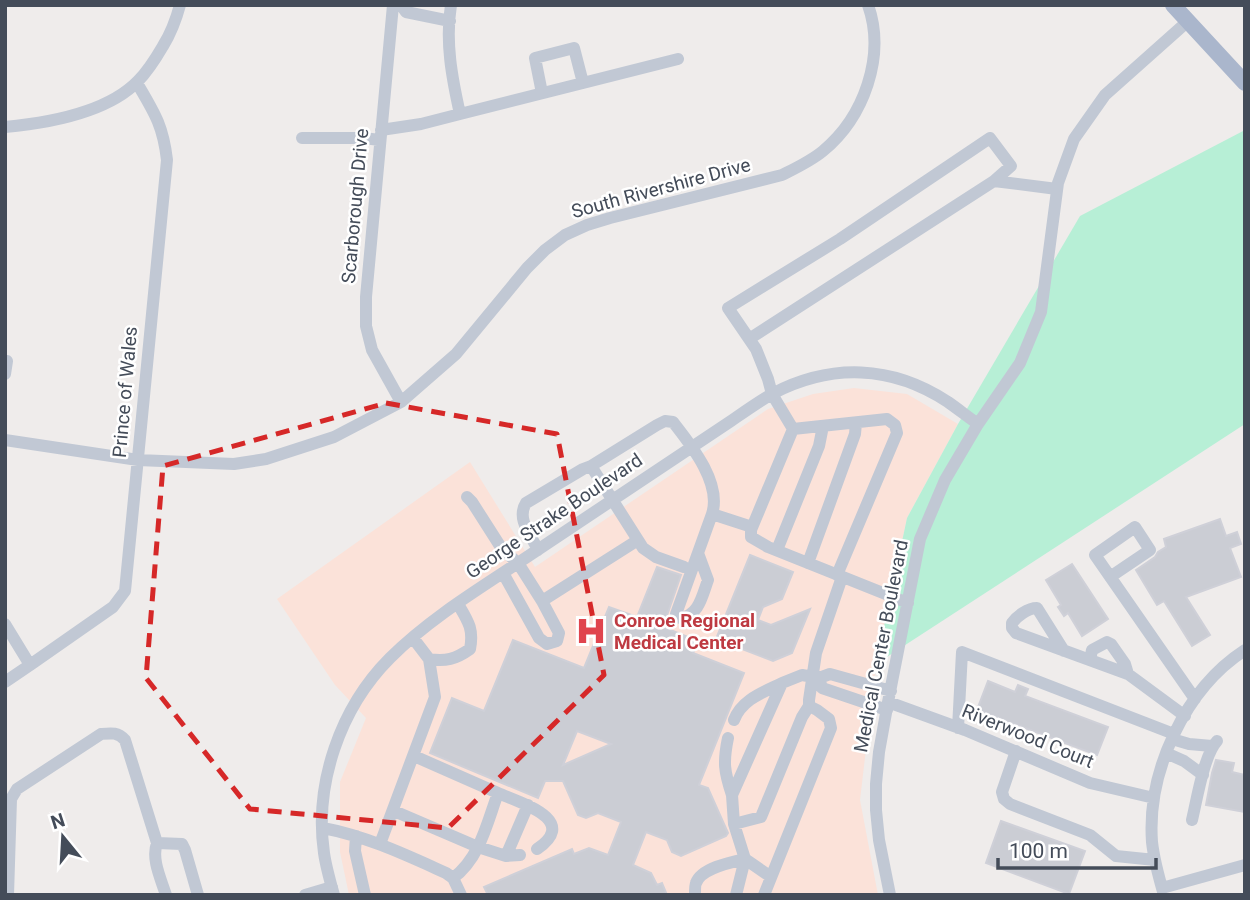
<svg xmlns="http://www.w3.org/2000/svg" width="1250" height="900" font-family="Roboto,sans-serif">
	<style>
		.medical { fill: #fbe2d9 }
		.green { fill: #b7efd6 }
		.building { fill: #cbcdd4; stroke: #cfd0d8; stroke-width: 2; fill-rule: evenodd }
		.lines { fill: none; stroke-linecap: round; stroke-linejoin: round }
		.minor { stroke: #c1c8d4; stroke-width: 12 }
		.major { stroke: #aab6cc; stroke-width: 16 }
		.marked { fill: none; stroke: #d62828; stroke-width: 5; stroke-dasharray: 14 9; stroke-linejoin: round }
		.labels { text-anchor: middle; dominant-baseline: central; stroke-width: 5; stroke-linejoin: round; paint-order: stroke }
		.street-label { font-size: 19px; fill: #444c59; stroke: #fff }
		.health-label { font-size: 19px; font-weight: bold; fill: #be3a42; stroke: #fff; text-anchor: start }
	</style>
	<rect width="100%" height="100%" fill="#efeceb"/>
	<path class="medical" d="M854,388L907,394L958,424L907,518L876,664L860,800L878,895H349L340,852V782L366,718L335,685L277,599L470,462L535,567L768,409L813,394Z"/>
	<path class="green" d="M1245,130V424L876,664L907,518L958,424L1080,216Z"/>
	<path class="building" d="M1220,519L1226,536L1237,532L1241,544L1230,548L1241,577L1186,597L1210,635L1192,646L1164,601L1157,605L1136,570L1155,557L1158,552L1166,547L1164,539Z
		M750,555L793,572L782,599L763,607L758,620L771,625L810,609L792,653L773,661L716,639Z
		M1072,564L1108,619L1082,636L1068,613L1064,616L1058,607L1061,605L1046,580Z
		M657,567L681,575L663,627L698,641L693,653L744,673L699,785L708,788L728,833L726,836L681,856L672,852L667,840L646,832L633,865L651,873L657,885L662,883L667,895H488L484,887L572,849L574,854L589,848L608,855L621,822L598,813L586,818L578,815L563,781H545L538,798L430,753L452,698L484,711L513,640L584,668L609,607L637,617ZM577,731L611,744L563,765Z
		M988,681L1015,692L1018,685L1028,689L1025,696L1108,727L1097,755L977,710Z
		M1216,760L1234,763L1232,772L1245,775V812L1206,805L1212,773Z
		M1001,821L1085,851L1069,894L986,863Z"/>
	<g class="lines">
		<path class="minor" d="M393,5L366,297V326L372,350L401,402
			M401,5L406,12L450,21
			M542,93L535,58L574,48L583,83
			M460,114L678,59
			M5,127C48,123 107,113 138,81C148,71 156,58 163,46C171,33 176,20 180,5
			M381,130L421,124L460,114C452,78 445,42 451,5
			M302,138H363L380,140
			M749,339L994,181
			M5,374L7,361
			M793,429L887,419L895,425L897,433L837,575
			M5,440L138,460L234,464L266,459L334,437L401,402L456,354L527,268L545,250L565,235L587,225L610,218L782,175C796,168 811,161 823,151C864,117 886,56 868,5
			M467,497L472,502L502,549L518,563L542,601L559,633L557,641L547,644L539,638L503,573
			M538,550C531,535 516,519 526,503L583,469L591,466
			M777,550L819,446L823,426
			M698,553L708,580C702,596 699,616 680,618L676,614L712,514
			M808,563L855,434L856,423
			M684,567L656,557L643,548L591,466L657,425L665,421L673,422C691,445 722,483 712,514L752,527
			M1110,577L1150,550L1135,527L1095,555L1195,699
			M542,601L638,540
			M908,603L768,547L751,537V530L793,429L772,394L768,379L756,349L728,308L840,239L990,138L1011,166L994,181L1057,189
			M5,624L30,665L5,682
			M1064,651L1037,608C1028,608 1017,616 1012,623V628L1016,633L1128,674L1185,716
			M429,659C445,662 456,659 470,649C474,629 468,621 458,604
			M1090,660L1092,650L1107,642L1111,644L1125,664L1128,674
			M30,665L113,607L125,591L167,160C163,125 154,112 137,83
			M819,678L822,688L887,710
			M888,702L965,730L1090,783L1154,798
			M734,720C742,699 764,692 782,683
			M958,728L962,652L1174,734
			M728,738C723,762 724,771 732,795
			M1172,739L1189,744L1212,746
			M1016,751L1002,792L1004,799L1010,804L1090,835L1116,856L1155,860
			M1166,753L1184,761L1203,775
			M414,756L498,793C487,823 480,858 453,878
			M498,793C521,803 580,820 537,849
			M394,811L478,847L506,856L520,855
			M1192,820C1197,799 1204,755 1217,741
			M734,824L761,817L802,717L809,706
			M323,828C366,836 406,855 446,873L453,878L461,895
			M356,836L355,851L365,895
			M157,843C151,859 161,879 166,895
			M380,844L435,697L429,659L413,638
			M506,856L528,805
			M1162,888L1245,865
			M8,895L11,799L17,789L101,734C111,733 118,732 125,740L157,843L182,844L185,850L198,895
			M305,895L332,887
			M334,895C330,881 326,867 324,853C314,784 340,708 390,658C432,616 487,584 536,551C601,508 666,464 731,421C744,412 758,402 772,394C831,363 892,365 948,402C958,409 968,417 978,424
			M695,895C695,893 695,885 696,883C701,868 731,862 745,859L734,824L732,795L782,683L802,675L819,678L830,674L891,691
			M736,895L745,859L771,877
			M764,895L831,728L829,719L817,710L809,706V700L816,653L842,577
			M890,895L879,840L876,810V784L879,752L888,702L920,539L945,480L978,424L1020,363L1041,312L1058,183L1074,139L1105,95L1187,22
			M1164,895C1159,878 1154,860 1152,842C1147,771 1185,689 1245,650"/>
		<path class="major" d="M1173,5L1245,83"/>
	</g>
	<path class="marked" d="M386,403L557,434L604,675L448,828L250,809L146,678L163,466Z"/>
	<defs>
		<g id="hospital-bare" transform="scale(2.415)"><path d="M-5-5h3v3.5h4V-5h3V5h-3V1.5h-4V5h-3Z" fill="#e0444e" stroke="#fff" stroke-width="2.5" paint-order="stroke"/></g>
	</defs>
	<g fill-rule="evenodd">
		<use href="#hospital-bare" x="591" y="631"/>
	</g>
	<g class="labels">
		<g class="street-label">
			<text transform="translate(661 188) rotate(-15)">South Rivershire Drive</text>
			<text transform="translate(355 206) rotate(-85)">Scarborough Drive</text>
			<text transform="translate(125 392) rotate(-85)">Prince of Wales</text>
			<text transform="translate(554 516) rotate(-34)">George Strake Boulevard</text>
			<text transform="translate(881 646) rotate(-79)">Medical Center Boulevard</text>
			<text transform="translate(1028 736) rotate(22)">Riverwood Court</text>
		</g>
		<g class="health-label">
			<text x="614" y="620">Conroe Regional<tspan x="614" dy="22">Medical Center</tspan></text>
		</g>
	</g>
	<rect width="1250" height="900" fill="none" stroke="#444c59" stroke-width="14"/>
	<g transform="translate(63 837) rotate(342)" stroke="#ffffff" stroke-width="5" paint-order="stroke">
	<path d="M0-5L12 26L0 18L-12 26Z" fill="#444c59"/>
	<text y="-10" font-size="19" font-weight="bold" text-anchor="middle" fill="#444c59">N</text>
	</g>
	<path d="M998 858v10h158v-10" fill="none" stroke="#444c59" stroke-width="3.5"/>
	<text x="1009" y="858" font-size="21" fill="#444c59" stroke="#ffffff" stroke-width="5" paint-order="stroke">100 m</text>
</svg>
